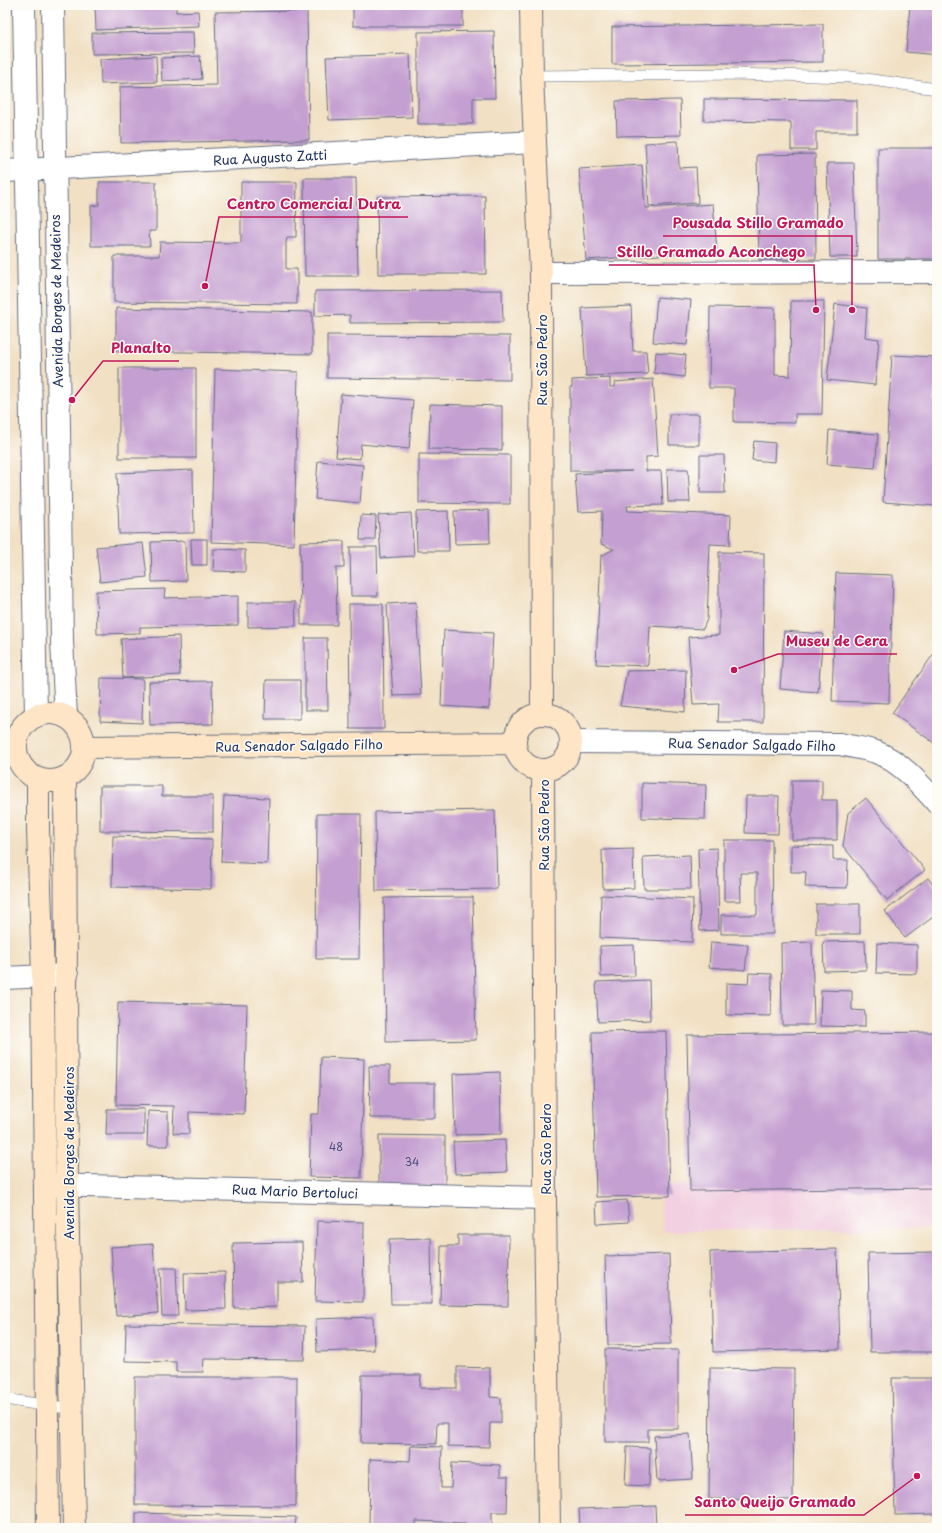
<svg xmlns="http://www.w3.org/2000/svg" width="942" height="1533" font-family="'Playpen Sans',sans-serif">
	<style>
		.built { fill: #f2cfe1 }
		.building { fill: #c49fd1 }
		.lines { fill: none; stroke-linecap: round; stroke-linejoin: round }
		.service-casing { stroke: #666d81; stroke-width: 12 }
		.minor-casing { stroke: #666d81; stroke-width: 24 }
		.tertiary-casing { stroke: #666d81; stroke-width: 24 }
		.secondary-casing { stroke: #666d81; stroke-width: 24 }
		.service { stroke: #fff; stroke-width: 11 }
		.minor { stroke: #fff; stroke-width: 22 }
		.tertiary { stroke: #fff; stroke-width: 22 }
		.secondary { stroke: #fde5c5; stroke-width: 22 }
		.labels { text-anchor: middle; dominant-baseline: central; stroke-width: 3; stroke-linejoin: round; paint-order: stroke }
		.number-label { font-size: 11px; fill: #454b7b }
		.street-label { font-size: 13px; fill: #1b2f5e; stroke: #fdfcf7 }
		.leader { fill: none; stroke: #c2185b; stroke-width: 1.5 }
		.callout-dot { fill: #c2185b; stroke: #fdfcf7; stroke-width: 1.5 }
		.callout-label { font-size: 14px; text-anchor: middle; font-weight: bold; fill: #c2185b; stroke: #fdfcf7; stroke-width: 3; stroke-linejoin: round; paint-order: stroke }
	</style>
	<rect width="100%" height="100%" fill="#fdfcf7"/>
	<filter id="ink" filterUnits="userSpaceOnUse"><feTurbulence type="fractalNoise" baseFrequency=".025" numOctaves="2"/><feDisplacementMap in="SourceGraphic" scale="8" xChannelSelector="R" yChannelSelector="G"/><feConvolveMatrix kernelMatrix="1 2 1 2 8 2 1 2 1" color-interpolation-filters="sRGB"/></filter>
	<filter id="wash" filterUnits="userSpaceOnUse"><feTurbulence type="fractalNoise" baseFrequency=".012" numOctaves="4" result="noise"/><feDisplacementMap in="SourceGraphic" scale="16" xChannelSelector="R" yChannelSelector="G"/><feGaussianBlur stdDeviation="0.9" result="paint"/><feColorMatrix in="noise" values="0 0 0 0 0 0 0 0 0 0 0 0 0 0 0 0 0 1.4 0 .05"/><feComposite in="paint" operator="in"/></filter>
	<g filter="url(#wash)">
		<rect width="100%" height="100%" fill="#f1e0c3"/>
		<path class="built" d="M937,1182V1228L663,1231L659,1185Z"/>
		<g id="blocks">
			<path class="building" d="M95,5H176V12L198,11L199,26L96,30Z
				M353,5H463V26H353Z
				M910,5H937V55L906,52Z
				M307,11L309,140L121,143L120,87L217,85L215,12Z
				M823,24V62L612,64V27Z
				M494,31L495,98H473V124H418V32Z
				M193,32L194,53L92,54V33Z
				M410,54L412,117L329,120L326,57Z
				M156,56L157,82L101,84L100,59Z
				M200,56L202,79L162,81L161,58Z
				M704,99L857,100V132H816V150H791V122L704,121Z
				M680,100L681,135L617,136L616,101Z
				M678,141L679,168L696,167L698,203L649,206L645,143Z
				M878,148H937V259H878Z
				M815,154L816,259L759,260L757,155Z
				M827,163H854L857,257H830Z
				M642,165L645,208L713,204L717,251L586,260L579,169Z
				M304,178H356L358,276H305Z
				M99,182H156V231H149L150,246H91V206L99,205Z
				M241,182H297L296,237H287L286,243V269H297V304L114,302V256H159L160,242L241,243Z
				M485,196L486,274H378L377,197Z
				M502,290L503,322L350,323V315L315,316V291Z
				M657,297L691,300L687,345L653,342Z
				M791,301H824L822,414H795V423L734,422V388H709L710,307L775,308V375L790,376Z
				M835,304L867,308L865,337L879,339L875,385L827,380Z
				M631,306L633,351H646L648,374L586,376L582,308Z
				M116,308L312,312V354L116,351Z
				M327,335L510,336V380L327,378Z
				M656,352L686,355L684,377L654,373Z
				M892,355L937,357L934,401H937V506L883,502Z
				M119,368H196V458H119Z
				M215,369L298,372L294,545L211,542Z
				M610,378V387H615V382L653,379L658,456L646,457V471H661L663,505L627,506L628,511L731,515L730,545L710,544L707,619L703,629L650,626L648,663L647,666L596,664L601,556L614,549L601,544L602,511L578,512L575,474L632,471H570V387H572V380Z
				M341,394L413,400L409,449L361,444L360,459L336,457Z
				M430,404L502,406V450L429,449Z
				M669,414H699V445H669Z
				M829,430L878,434L875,468L827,464Z
				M754,441L775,443L774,462L752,460Z
				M419,454L510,455V504L419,503Z
				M700,455H724L725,493H700Z
				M318,461L363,465L360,503L315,499Z
				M667,469H688L690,502H668Z
				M193,470L194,533L119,534L117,473Z
				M489,510L490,543L455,544L454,511Z
				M448,511L449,551H417L416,512Z
				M411,513L414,556L381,558L378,515Z
				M361,515L376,516L375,540H360Z
				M5,518H7V547H5Z
				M191,539H207V565H192Z
				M185,541L186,581L152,582L151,542Z
				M344,541V568H336L337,625H301L300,542Z
				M143,543L147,577L100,582L96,547Z
				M350,547H377L378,596H351Z
				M214,549L245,550V572L213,571Z
				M719,552L764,553L763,722H718L719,704L693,705L688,637L719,635Z
				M836,573L893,575L889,703L832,701Z
				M165,589L164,598L238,596V625L140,627V633L97,634L96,591Z
				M248,602H295L296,626L248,627Z
				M416,602L421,695L393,696L387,604Z
				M349,604H383L384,729H350Z
				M444,630L493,633L489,709L441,706Z
				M784,631L823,634L818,692L780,689Z
				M179,636L180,675L123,678L121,639Z
				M305,638H327L328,710H305Z
				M937,649V745L892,713Z
				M686,670L685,712L620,706L627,671Z
				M101,678L143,679L142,723L100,721Z
				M266,680H300V719H265Z
				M212,681L213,724L150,725L149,682Z
				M792,780H822V800H837V840H792Z
				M642,783L706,785L705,819L642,818Z
				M100,786H162V796H213V832L100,831Z
				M224,796L269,798L267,864L221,862Z
				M746,796H779L778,834L745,833Z
				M866,798L925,870L887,900L843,846L848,813Z
				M495,810L497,889L376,891L375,812Z
				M317,814H361L359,959H316Z
				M113,836L212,839L211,889L112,887Z
				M724,840H772L773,934H721V915H757V873H740L741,901H724Z
				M791,845L833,846V860H848L847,888L805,887L806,872H791Z
				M717,848L719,930L700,931L698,849Z
				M633,849L634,888L603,889L602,850Z
				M690,855L691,889H644L643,857Z
				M928,878L937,890V914L905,938L885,911Z
				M601,895L693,899L692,942L600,938Z
				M473,897L476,1040L386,1042L384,898Z
				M816,904H860V934H816Z
				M865,941L866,970L824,971L823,942Z
				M711,942L748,945L745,970L709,967Z
				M812,942L814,1025H782L781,943Z
				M877,943L917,945V974L876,973Z
				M634,945L635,976L601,977L600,946Z
				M749,973L772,974L771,1016L726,1015V983L748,984Z
				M649,980L650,1020L598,1022L596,982Z
				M821,990L852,991V1010L865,1011V1027L820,1026Z
				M118,1002L247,1005L244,1114L189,1112V1134L173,1133L174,1106L116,1105Z
				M666,1031L670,1196L596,1197L592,1032Z
				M937,1032V1188L690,1191L687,1035Z
				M321,1057L364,1059L361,1178L309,1177L311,1114H319Z
				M369,1066H390V1083H435V1118H370Z
				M500,1072L501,1134L455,1135L453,1074Z
				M107,1109H144V1135H106Z
				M148,1111L168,1112V1146H147Z
				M379,1135L445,1136V1188L379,1187Z
				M505,1140L507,1172L455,1174L453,1142Z
				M627,1200L629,1222L597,1224L596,1202Z
				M317,1221L364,1222L363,1302L315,1301Z
				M458,1235H509L508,1306L440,1305L441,1246H458Z
				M431,1238L432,1304H391L389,1239Z
				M302,1242L303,1282H277V1307L234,1308L233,1243Z
				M153,1244L158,1313L116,1316L111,1247Z
				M837,1249L840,1349L713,1352L710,1252Z
				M937,1252V1352H870L868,1253Z
				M669,1254L671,1344L608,1345L605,1256Z
				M160,1268H176L178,1316H162Z
				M225,1272L226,1309L185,1310L184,1273Z
				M373,1317L374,1350L317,1352L316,1319Z
				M126,1324L305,1326L304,1360L204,1359L203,1372H176V1362L125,1361Z
				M605,1349L678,1350V1429H648V1442H605Z
				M457,1367L490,1368V1397L501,1398V1423H490L489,1447L448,1446V1423H437L436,1444L361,1443L362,1375H421L420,1388H457Z
				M710,1368L794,1369L793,1500L709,1499Z
				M135,1377H297L296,1506L135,1505Z
				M892,1378H937V1514L895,1515Z
				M690,1434L693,1479L657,1481L654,1436Z
				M411,1446L442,1447L441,1488H451L452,1463L500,1465V1477H508L507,1512H492V1528H466V1523L416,1521V1528H369L370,1459L410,1461Z
				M627,1447L650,1448L649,1486L625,1485Z
				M655,1506L656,1528H580L579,1509Z
				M136,1513L296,1517L295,1528H136Z"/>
		</g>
	</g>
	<g filter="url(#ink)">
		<use href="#blocks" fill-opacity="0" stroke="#666d81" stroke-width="1"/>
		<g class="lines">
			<g class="service-casing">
				<path id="service" d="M532,76L735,74L851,77L937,89
					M5,1399L48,1406L71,1408"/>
			</g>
			<g class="minor-casing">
				<path id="minor" d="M5,171L535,142
					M541,273L937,272
					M5,978L67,975
					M47,1185L545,1198"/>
			</g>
			<g class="tertiary-casing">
				<path id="tertiary" d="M24,5L36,716
					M53,5L62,641L66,717
					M571,742L840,744C851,747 865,748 876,752C901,762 919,783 937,803"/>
			</g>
			<g class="secondary-casing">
				<path id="secondary" d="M531,5L532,76L541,273L542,714
					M16 747a34 34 0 1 1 68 0a34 34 0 1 1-68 0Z
					M515 742a28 28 0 1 1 56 0a28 28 0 1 1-56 0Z
					M84,747L514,743
					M543,770L545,1198L549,1528
					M65,779L67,1185L74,1528
					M38,780V830L43,976L48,1528"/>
			</g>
			<use href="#service" class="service"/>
			<use href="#minor" class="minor"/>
			<use href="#tertiary" class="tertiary"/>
			<use href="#secondary" class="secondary"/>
		</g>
	</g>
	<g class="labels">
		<g class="number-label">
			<text x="336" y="1146">48</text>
			<text x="412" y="1161">34</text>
		</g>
		<g class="street-label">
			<text transform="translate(270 157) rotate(-3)">Rua Augusto Zatti</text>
			<text transform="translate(56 301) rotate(-91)">Avenida Borges de Medeiros</text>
			<text transform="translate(541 360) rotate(-90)">Rua São Pedro</text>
			<text transform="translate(752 744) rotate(1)">Rua Senador Salgado Filho</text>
			<text transform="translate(299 745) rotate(-1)">Rua Senador Salgado Filho</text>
			<text transform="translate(543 825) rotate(-90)">Rua São Pedro</text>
			<text transform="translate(545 1149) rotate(-90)">Rua São Pedro</text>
			<text transform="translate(68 1153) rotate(-90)">Avenida Borges de Medeiros</text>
			<text transform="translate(295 1191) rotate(2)">Rua Mario Bertoluci</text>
		</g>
	</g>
	<path class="leader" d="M205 286L219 217H408M852 310L852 236H663M816 310L814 265H609M72 400L103 361H179M734 670L778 654H897M917 1476L864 1515H685"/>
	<g class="callout-dot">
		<circle cx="205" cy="286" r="4"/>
		<circle cx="852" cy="310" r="4"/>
		<circle cx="816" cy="310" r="4"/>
		<circle cx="72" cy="400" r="4"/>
		<circle cx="734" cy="670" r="4"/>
		<circle cx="917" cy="1476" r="4"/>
	</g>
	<g class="callout-label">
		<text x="314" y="209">Centro Comercial Dutra</text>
		<text x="758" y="228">Pousada Stillo Gramado</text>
		<text x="711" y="257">Stillo Gramado Aconchego</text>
		<text x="141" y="353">Planalto</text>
		<text x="837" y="646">Museu de Cera</text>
		<text x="775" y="1507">Santo Queijo Gramado</text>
	</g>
	<rect width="942" height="1533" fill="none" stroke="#fdfcf7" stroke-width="20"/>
</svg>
